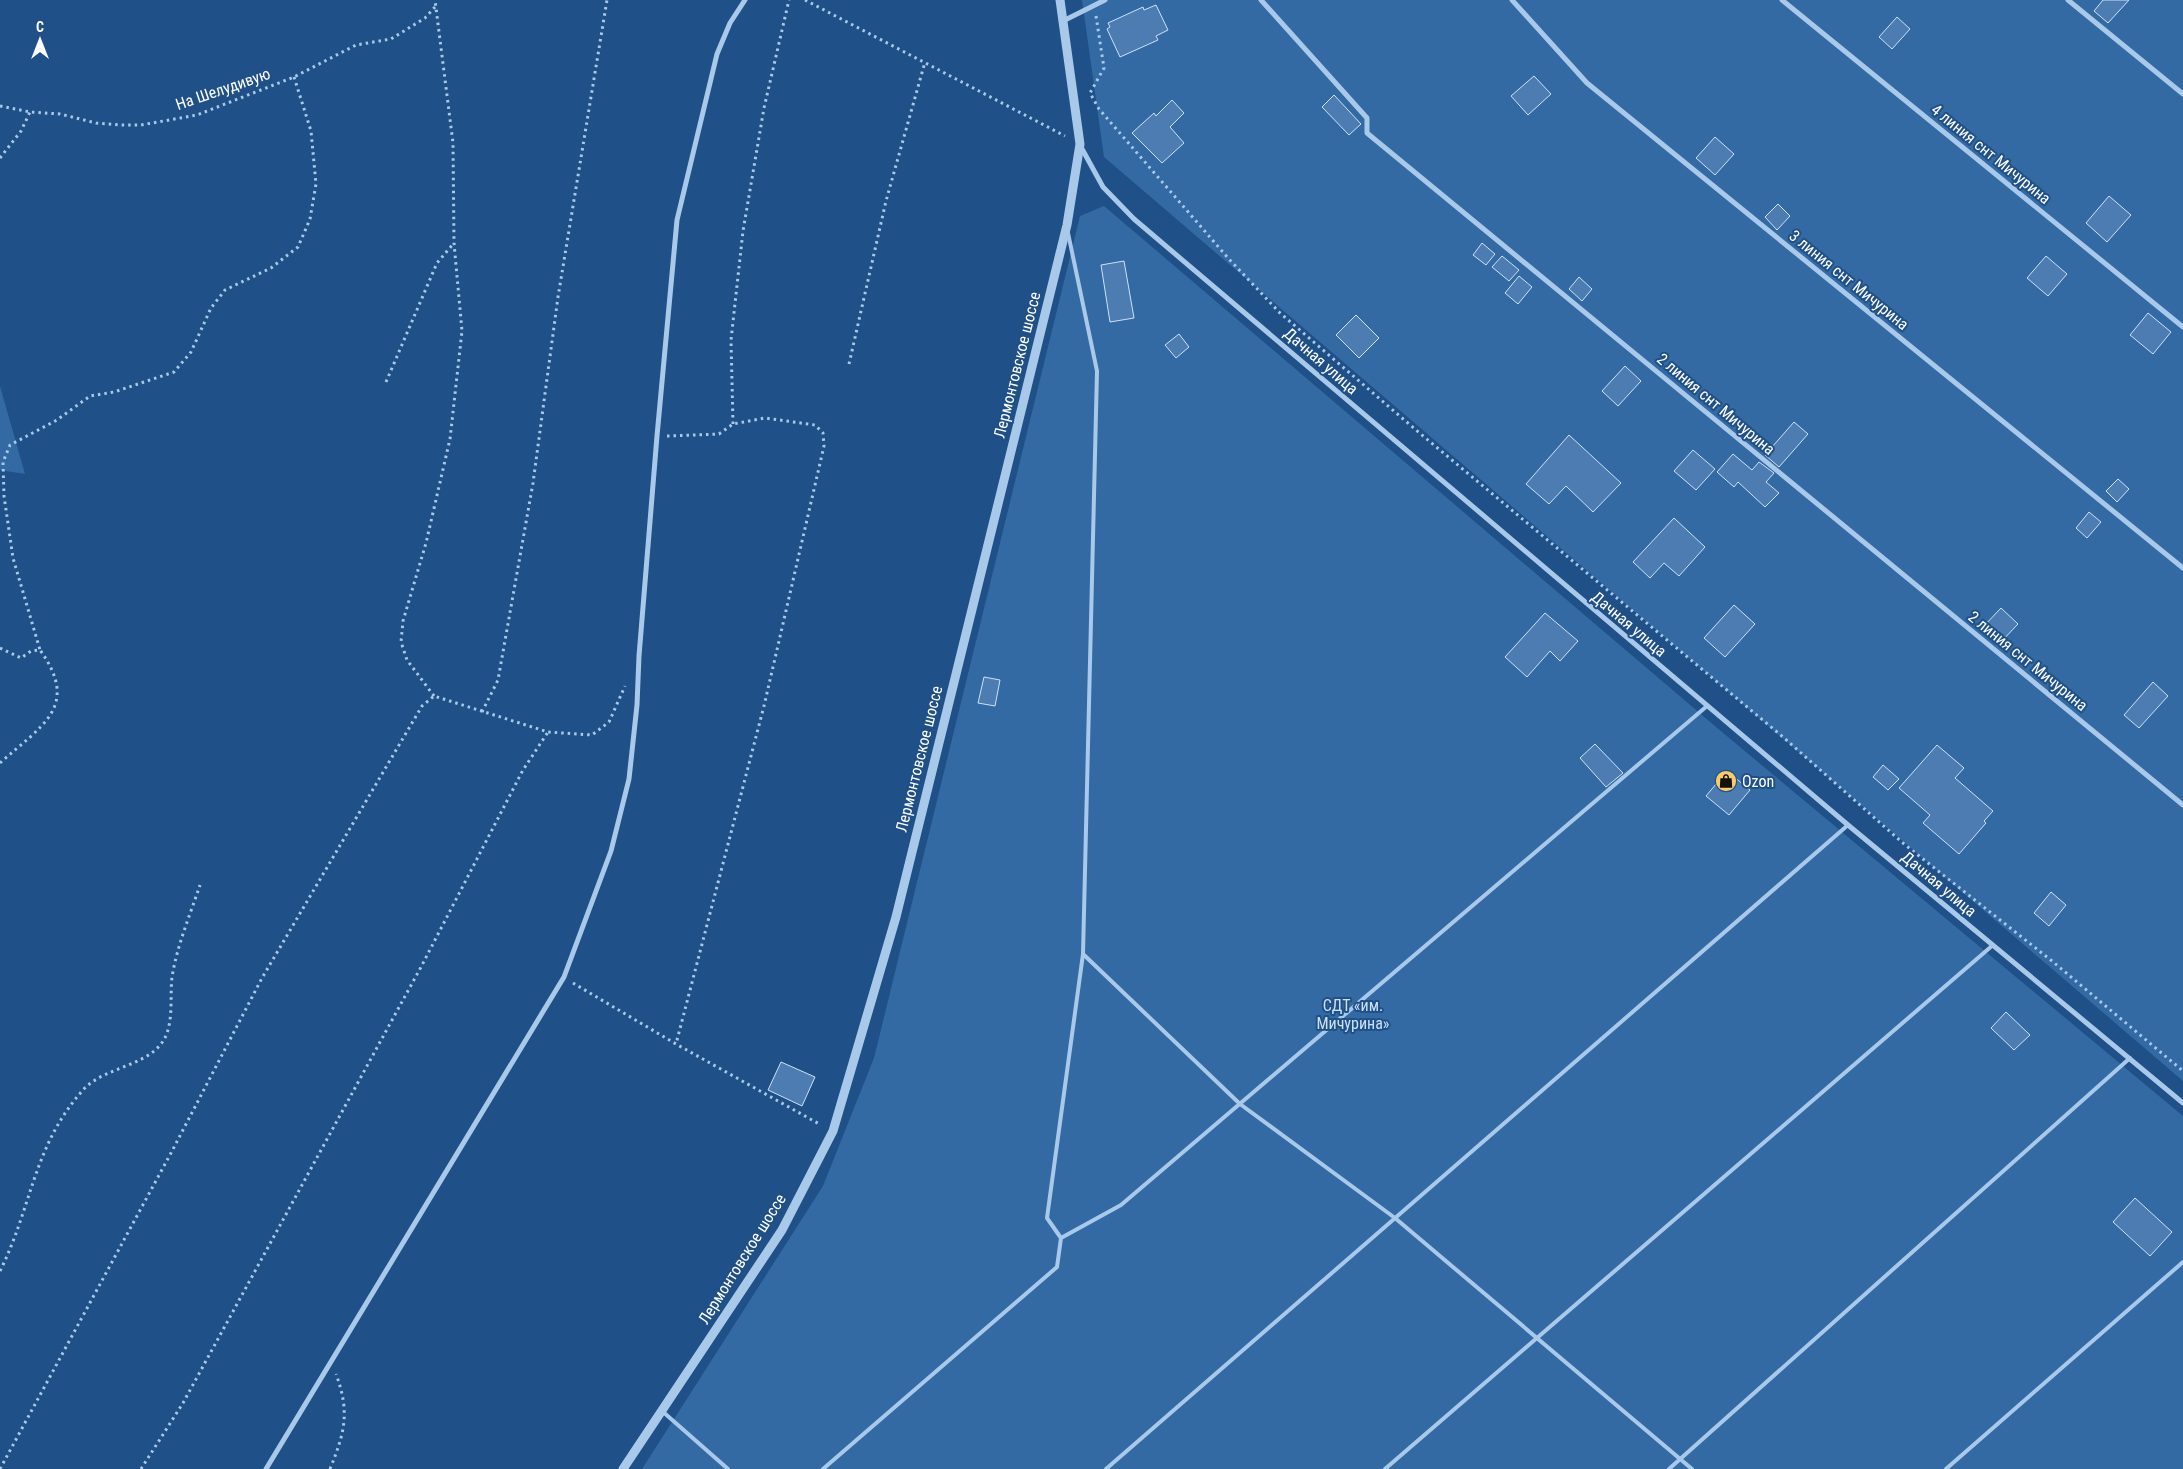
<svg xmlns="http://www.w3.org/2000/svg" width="2183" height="1469" font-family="'Roboto Condensed',sans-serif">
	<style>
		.green { fill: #336aa4 }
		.building { fill: #4c7cb1; stroke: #cde2f8 }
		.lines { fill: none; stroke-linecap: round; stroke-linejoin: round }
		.path { stroke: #a9c9ea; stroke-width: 3; stroke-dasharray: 2.5 4; stroke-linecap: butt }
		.service { stroke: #a9c9ea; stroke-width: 4 }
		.minor { stroke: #a9c9ea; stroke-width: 5 }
		.tertiary { stroke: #a9c9ea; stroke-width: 9 }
		.labels { text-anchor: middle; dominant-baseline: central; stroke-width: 4; stroke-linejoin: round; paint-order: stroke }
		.street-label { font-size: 16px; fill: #fff; stroke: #1f5087 }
		.poi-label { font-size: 16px; fill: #fff; stroke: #1f5087; text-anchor: start }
		.park-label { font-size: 16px; fill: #cde2f8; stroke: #1f5087 }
	</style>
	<rect width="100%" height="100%" fill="#1f5087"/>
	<path class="green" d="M1082,0H2183V1081L1104,157Z
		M1104,206L1722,732L2183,1116V1469H642L823,1186L874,1058L1080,216Z
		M0,386L25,474L0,470Z"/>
	<path class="building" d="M2103,0H2129L2108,23L2094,11Z
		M1156,5L1168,30L1156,36L1158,40L1120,57L1107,29L1110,27L1108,23L1143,7L1144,10Z
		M1897,17L1910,29L1892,49L1879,37Z
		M1534,76L1551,94L1528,115L1511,96Z
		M1334,95L1361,124L1349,135L1322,107Z
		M1172,100L1184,113L1170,127L1184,143L1162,163L1132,133L1154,113L1156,116Z
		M1715,137L1734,154L1715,175L1696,158Z
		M2109,196L2131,215L2107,242L2086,223Z
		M1778,204L1790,216L1777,230L1765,217Z
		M1482,243L1495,254L1486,265L1473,255Z
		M1502,256L1519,270L1509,281L1492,267Z
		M2046,256L2067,274L2048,296L2027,278Z
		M1124,261L1134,318L1110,322L1101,265Z
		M1519,276L1532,287L1518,304L1505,293Z
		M1579,277L1592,289L1582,301L1569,289Z
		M2148,313L2171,332L2153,354L2130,335Z
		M1356,315L1379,338L1359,358L1336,335Z
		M1179,334L1189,347L1176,358L1165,345Z
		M1625,366L1641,381L1618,406L1602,391Z
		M1794,422L1808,434L1779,467L1765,455Z
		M1569,435L1621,483L1593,512L1566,486L1549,504L1526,484Z
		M1693,450L1715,469L1696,490L1674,471Z
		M1733,454L1752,470L1759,462L1774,473L1766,482L1779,493L1765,507L1738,482L1734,487L1717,472Z
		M2118,479L2129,489L2117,502L2106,491Z
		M2089,512L2101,522L2087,538L2076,528Z
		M1674,518L1705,547L1679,576L1664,563L1650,578L1633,562Z
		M1734,605L1755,624L1725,657L1704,638Z
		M2001,608L2018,624L1999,644L1982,628Z
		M1545,613L1578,641L1560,661L1550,651L1527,677L1505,657Z
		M984,677L1000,680L995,706L978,703Z
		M2153,682L2168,696L2139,728L2124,715Z
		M1595,744L1623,773L1606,787L1580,758Z
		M1937,745L1964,768L1955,778L1993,811L1984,821L1986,823L1959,854L1923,823L1930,815L1899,788Z
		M1883,765L1899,779L1888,790L1873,777Z
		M1727,771L1750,790L1729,815L1706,796Z
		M2051,892L2066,905L2049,926L2034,913Z
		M2006,1012L2030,1035L2014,1050L1991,1028Z
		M781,1062L815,1077L802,1106L768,1090Z
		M2135,1198L2172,1232L2150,1256L2113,1222Z"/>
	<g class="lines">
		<path class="path" d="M805,0L1065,136
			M1096,16L1104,68L1090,93L1099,109L1228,258L1280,313L1416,430L1783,737L1904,844L2052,961L2183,1071
			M0,106L30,112L60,114L96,123L122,125H141L197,115L294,77L356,45L391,39L425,18L435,7
			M0,158L21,131L30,112
			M849,364L886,201L925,62
			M386,382L437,263L454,243
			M733,424L731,340L743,231L764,108L789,0
			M667,436L719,434L733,424L765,418L815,425L823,433L824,446L764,706L676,1044
			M0,648L21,658L31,651L40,650L13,558L4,496L3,462L10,445L57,420L90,396L114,392L174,372L191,352L211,308L225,290L271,268L298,247L310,219L316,184L311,131L294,77
			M434,696L407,660L401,642L403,621L426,543L450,439L462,331L454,243L453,143L435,0
			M482,712L498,680L533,483L558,297L607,0
			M0,763C41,726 81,707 40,650
			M573,983L676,1044L821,1125
			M0,1271C32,1207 33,1146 83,1090C105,1065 155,1067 167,1033C173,1016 170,995 172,977C177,946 190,915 200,885
			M0,1469L171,1153L262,978L422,706L434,696L548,732L592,735L609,722L625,686
			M141,1469L183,1403L421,967L523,770L548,732
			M330,1469C345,1432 350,1412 336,1374"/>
		<path class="service" d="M1083,954L1240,1104L1395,1218L1692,1469
			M1061,1238L1047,1218L1083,954L1097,371L1068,233
			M662,1411L728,1469
			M823,1469L1057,1267L1061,1238L1121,1205L1707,706
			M1106,1469L1848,825
			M1385,1469L1993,945
			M1669,1469L2130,1058
			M1946,1469L2183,1262"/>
		<path class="minor" d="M1261,0L1367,118V133L2183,805
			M1512,0L1587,83L2183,568
			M1782,0L2183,327
			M2068,0L2183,94
			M1063,21L1105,0
			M1081,147L1103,187L1134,219L1848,825L2183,1103
			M266,1469L564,977L611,851L629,779L637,705L639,656L657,436L677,220L717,54L730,23L745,0"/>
		<path class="tertiary" d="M623,1469L782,1230L833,1131L896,917L1067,225L1080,144L1060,0"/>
	</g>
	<defs>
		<g id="shop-disc" transform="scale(1.125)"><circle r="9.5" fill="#f8ca69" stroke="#1f5087"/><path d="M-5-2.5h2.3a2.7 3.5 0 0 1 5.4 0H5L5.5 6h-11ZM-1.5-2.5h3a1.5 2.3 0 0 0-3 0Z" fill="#111"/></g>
	</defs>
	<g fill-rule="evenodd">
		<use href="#shop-disc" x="1726" y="781"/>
	</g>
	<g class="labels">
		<g class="street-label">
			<text transform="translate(223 89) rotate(-19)">На Шелудивую</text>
			<text transform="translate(1991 154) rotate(39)">4 линия снт Мичурина</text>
			<text transform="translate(1849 280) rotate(39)">3 линия снт Мичурина</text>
			<text transform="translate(1321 361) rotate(41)">Дачная улица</text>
			<text transform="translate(1017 365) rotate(-76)">Лермонтовское шоссе</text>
			<text transform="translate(1716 404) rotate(40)">2 линия снт Мичурина</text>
			<text transform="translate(1629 624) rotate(40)">Дачная улица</text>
			<text transform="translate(2028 661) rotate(39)">2 линия снт Мичурина</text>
			<text transform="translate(919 759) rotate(-76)">Лермонтовское шоссе</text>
			<text transform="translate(1939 884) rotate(40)">Дачная улица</text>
			<text transform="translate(742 1259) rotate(-58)">Лермонтовское шоссе</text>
		</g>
		<g class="poi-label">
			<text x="1742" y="781">Ozon</text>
		</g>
		<g class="park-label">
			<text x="1353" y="1005">СДТ «им.<tspan x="1353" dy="18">Мичурина»</tspan></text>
		</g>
	</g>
	<g transform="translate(40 40)" stroke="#1f5087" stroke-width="4" paint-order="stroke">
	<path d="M0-4L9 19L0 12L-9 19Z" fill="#ffffff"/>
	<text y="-8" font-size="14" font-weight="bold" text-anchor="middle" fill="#ffffff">С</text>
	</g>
</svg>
